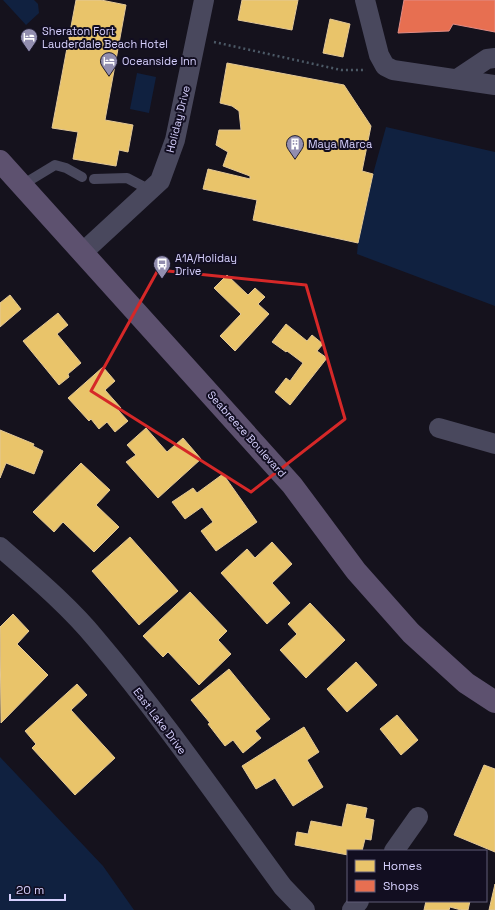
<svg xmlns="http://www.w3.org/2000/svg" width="495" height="910" font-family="'Space Grotesk',sans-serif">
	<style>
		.water { fill: #102140 }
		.homes { fill: #e9c46a; stroke: #e3c896 }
		.shops { fill: #e76f51; stroke: #e28c85 }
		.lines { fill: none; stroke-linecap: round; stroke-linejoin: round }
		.path { stroke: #4c5966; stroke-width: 2.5; stroke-dasharray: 2 3; stroke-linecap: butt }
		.lane { stroke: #49485d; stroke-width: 10 }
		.street { stroke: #49485d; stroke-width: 20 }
		.primary { stroke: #5d516f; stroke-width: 22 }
		.marked { fill: none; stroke: #d62828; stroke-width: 3; stroke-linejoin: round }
		.labels { text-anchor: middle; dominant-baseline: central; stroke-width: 4; stroke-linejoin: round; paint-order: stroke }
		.poi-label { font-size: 11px; fill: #d6d0fd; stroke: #120e21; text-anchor: start }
		.street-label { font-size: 11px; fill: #d6d0fd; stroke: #120e21 }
	</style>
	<rect width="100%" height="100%" fill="#15121d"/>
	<path class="water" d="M3,0H34L38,4L39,13L26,25Z
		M137,73L156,77L149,113L130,109Z
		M386,127L495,152V306L357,254L358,243L373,174Z
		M0,757L103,866L134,910H0Z"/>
	<path class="homes" d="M76,0H101L126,5L105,120L133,125L128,152L119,150L116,166L73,159L78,132L52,128Z
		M242,0H298L292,30L238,20Z
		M330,19L350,24L343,57L323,53Z
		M227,63L344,85L371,126L362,171L373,174L358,243L253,220L257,200L203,189L208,169L250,179V176L223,166L228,152L216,145L219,130H241L239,111L232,106L220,103Z
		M227,275L248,295L255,288L265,297L258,304L269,314L235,351L220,336L241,314L214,288Z
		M10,295L21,309L0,327V303Z
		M58,313L68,325L57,334L81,363L68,374L69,377L59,385L23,341Z
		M286,324L307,341L312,335L323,344L317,351L327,358L290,405L275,392L286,378L290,381L303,363L287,351L286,352L272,342Z
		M103,367L115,381L105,390L121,408L118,410L128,421L115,432L107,422L99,429L91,419L89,421L68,398Z
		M146,428L167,452L183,438L201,459L158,498L126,462L136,455L127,445Z
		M0,430L34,444L33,446L43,451L34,474L6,463L0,478Z
		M81,463L110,490L96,505L119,527L94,552L63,522L54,532L33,512Z
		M223,474L257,522L216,551L201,531L213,522L202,507L185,519L172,502L193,488L197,493Z
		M130,537L178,591L139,625L92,571Z
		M272,542L292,564L272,583L290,603L267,624L221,573L247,549L255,558Z
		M190,592L227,631L218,640L231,654L199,685L168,652L163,657L143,636Z
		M310,603L345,640L306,678L280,650L297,634L288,624Z
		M13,614L29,631L17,644L48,675L1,723L0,627Z
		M356,662L377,685L347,712L327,689Z
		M229,669L270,719L255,731L261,738L243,753L233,740L225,746L208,724L210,723L191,700Z
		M77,684L87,695L71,710L115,758L75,795L32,748L36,744L25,731Z
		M397,715L418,740L401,755L380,729Z
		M304,727L319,752L307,760L323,787L293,806L275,778L256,789L242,766Z
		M484,765L495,769V852L454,835Z
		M347,804L367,808L365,818L374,820L371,840L365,839L362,851H348V855L295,845L297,832L308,834L311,821L342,827Z
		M495,884V910H489Z
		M426,901H470L468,910H461L450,907L449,910H424Z"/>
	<path class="shops" d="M404,0H495V32L453,24L449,31L398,33Z"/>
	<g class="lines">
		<path class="path" d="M214,42L341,70H366"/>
		<path class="lane" d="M94,179L127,178L150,190
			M22,185L55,165L66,168L82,177"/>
		<path class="street" d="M365,0L379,55L385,66L393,70L495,85
			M457,79L487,59L495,58
			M82,253L160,181L175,140L204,0
			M439,428L495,444
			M0,547C33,576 68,605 96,639C163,718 222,804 283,887L305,910
			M394,851L418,817
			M352,910L359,901"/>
		<path class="primary" d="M0,161L292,485L356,571L411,633L466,683L495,702"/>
	</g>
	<path class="marked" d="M158,270L306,285L345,419L251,492L91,391Z"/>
	<defs>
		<g id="hotel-pin" transform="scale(0.9)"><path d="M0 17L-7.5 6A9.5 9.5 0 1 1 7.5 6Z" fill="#928eaf" stroke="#120e21"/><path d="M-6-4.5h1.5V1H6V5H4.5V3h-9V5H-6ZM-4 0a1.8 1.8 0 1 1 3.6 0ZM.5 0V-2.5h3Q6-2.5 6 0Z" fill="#fff"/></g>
		<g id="building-pin" transform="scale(0.9)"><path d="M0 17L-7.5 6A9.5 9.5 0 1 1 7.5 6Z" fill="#928eaf" stroke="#120e21"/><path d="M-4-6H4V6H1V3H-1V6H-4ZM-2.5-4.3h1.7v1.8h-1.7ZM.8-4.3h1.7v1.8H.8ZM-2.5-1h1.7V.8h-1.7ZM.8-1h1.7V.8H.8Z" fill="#fff"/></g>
		<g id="bus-pin" transform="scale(0.9)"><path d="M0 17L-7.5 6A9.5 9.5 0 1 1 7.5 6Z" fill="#928eaf" stroke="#120e21"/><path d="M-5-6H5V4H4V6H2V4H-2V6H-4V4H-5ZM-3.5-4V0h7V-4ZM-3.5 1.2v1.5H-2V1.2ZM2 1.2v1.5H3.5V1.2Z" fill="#fff"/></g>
	</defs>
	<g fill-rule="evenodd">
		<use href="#hotel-pin" x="29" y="37"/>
		<use href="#hotel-pin" x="109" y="61"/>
		<use href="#building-pin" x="295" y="144"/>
		<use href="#bus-pin" x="162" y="264"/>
	</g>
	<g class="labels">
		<g class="poi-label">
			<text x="42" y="31">Sheraton Fort<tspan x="42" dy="13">Lauderdale Beach Hotel</tspan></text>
			<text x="122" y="61">Oceanside Inn</text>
			<text x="308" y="144">Maya Marca</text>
			<text x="175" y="258">A1A/Holiday<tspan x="175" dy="13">Drive</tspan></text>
		</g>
		<g class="street-label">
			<text transform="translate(178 119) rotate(-76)">Holiday Drive</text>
			<text transform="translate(247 434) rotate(48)">Seabreeze Boulevard</text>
			<text transform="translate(160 721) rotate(53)">East Lake Drive</text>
		</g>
	</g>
	<rect x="347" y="850" width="140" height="52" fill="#120e21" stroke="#605c79"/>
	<rect x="355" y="860" width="20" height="12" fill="#e9c46a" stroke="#605c79"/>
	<text x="383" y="870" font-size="12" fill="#d6d0fd">Homes</text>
	<rect x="355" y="880" width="20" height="12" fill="#e76f51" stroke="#605c79"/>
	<text x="383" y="890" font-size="12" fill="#d6d0fd">Shops</text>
	<path d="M10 894v6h55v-6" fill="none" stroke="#d6d0fd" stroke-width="2"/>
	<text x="16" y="894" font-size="12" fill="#d6d0fd" stroke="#120e21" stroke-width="3" paint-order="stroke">20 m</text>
</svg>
